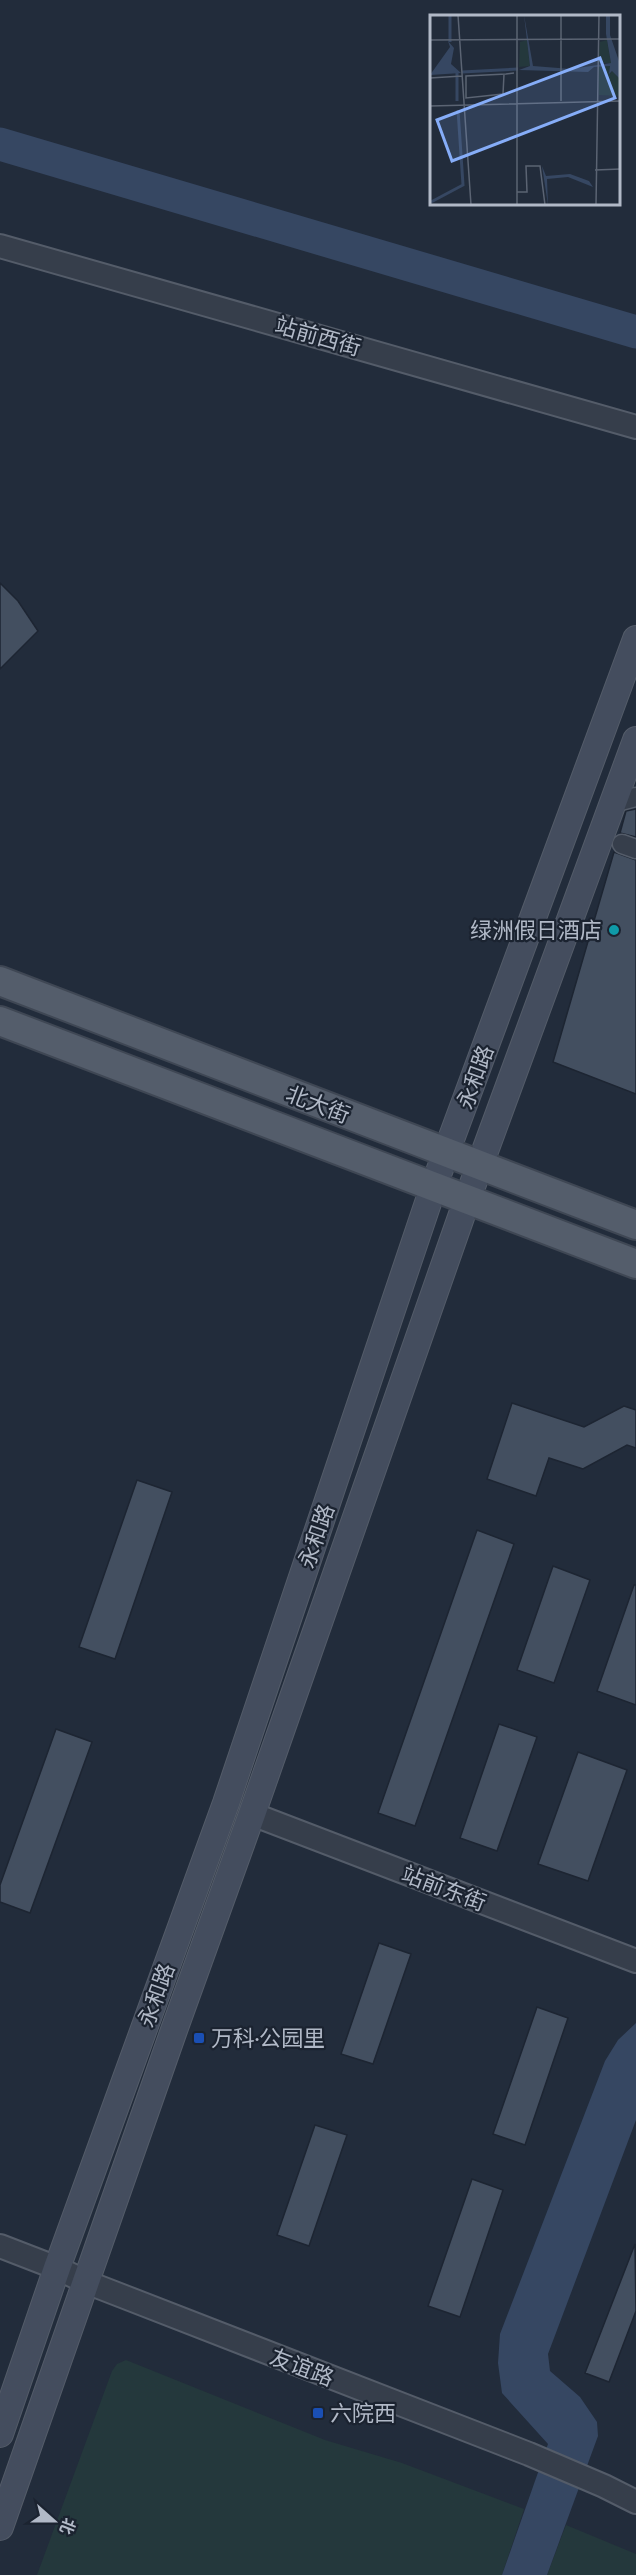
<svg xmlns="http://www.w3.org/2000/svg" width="636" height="2575" font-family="'Space Grotesk','Noto Sans SC',sans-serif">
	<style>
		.green { fill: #24383c }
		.water { fill: #364762 }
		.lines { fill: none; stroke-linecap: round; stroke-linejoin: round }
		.river { stroke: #364762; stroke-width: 33 }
		.building { fill: #434f60; stroke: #1d2532; stroke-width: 1.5 }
		.minor-casing { stroke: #545c69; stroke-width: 21 }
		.tertiary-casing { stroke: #545c69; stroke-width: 26 }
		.secondary-casing { stroke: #545c69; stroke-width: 28 }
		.primary-casing { stroke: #3f4754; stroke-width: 32 }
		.minor { stroke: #363e4b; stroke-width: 18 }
		.tertiary { stroke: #363e4b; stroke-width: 22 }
		.secondary { stroke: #444d5e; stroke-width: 26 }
		.primary { stroke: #545d6b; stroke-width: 28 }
		.culture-dot { fill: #0f9aa8; stroke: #1b2330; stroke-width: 2 }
		.transit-dot { fill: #1a4fb4; stroke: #1b2330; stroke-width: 2 }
		.labels { text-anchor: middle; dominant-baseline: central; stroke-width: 4.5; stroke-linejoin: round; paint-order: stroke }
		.street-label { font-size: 22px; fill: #b1b9c7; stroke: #1b2330 }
		.poi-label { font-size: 22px; fill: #b1b9c7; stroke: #1b2330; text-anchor: start }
		.inset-river { fill: none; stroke: #364762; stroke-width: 3 }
		.inset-road { fill: none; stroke: #5b6473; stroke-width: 1.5 }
		.view { fill: #86adf8; fill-opacity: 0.15; stroke: #86adf8; stroke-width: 3 }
		.inset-edge { fill: none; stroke: #b1b9c7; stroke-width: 3 }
	</style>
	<rect width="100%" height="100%" fill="#222c3b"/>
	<path class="green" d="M126,2360L325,2440L402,2463L524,2509L502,2575H37L112,2371L117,2364Z
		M566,2525L636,2554V2575H547Z"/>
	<path class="water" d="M636,2023V2120L548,2354L550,2371L580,2397L597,2422L598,2436L547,2575H502L548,2444L502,2393L498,2363L500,2334L605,2061L618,2040Z"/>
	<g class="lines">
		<path class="river" d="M0,144L636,332"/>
	</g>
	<path class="building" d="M0,583L18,601L38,631L0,669Z
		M636,809V837L620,833L626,811Z
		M614,852L636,860V1094L553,1062Z
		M512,1403L584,1427L624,1406L636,1410V1448L627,1445L583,1469L549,1458L536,1496L487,1479Z
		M137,1480L172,1492L115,1659L79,1647Z
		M477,1530L514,1544L415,1826L378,1813Z
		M553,1566L590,1580L554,1683L517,1670Z
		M634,1585H636V1705L597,1691Z
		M499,1724L537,1737L497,1851L460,1838Z
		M56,1729L92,1742L30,1913L0,1902V1885Z
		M578,1752L627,1770L588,1881L538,1864Z
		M379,1943L411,1954L373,2064L341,2054Z
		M537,2007L568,2018L525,2145L493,2134Z
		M315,2125L347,2135L309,2246L277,2235Z
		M472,2179L503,2190L460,2317L428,2306Z
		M635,2244L636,2311L609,2382L585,2373Z"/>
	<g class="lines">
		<g class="minor-casing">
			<path id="minor" d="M613,803L636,797
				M622,844L636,849"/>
		</g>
		<g class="tertiary-casing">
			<path id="tertiary" d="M0,246L636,427
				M252,1814L636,1961
				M0,2246L57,2268L86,2282L529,2454L604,2486L636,2502"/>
		</g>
		<g class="secondary-casing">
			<path id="secondary" d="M0,2434L57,2268L226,1803L433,1188L636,639
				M0,2527L173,2033L252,1814L467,1200L636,740"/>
		</g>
		<g class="primary-casing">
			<path id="primary" d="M0,981L636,1225
				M0,1021L636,1264"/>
		</g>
		<use href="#minor" class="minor"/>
		<use href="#tertiary" class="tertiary"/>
		<use href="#secondary" class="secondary"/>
		<use href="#primary" class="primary"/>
	</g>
	<circle class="culture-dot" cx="614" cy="930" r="6"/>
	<g class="transit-dot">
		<rect x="193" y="2032" width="12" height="12" rx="3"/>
		<rect x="312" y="2407" width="12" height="12" rx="3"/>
	</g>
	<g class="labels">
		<g class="street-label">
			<text transform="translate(318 336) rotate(16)">站前西街</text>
			<text transform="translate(475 1077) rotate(-70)">永和路</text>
			<text transform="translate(318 1104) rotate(21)">北大街</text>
			<text transform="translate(316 1536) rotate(-71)">永和路</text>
			<text transform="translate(444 1888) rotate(21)">站前东街</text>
			<text transform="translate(156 1995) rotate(-70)">永和路</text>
			<text transform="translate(302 2367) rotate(21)">友谊路</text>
		</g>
		<g class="poi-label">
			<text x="602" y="930" text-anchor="end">绿洲假日酒店</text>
			<text x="211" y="2038">万科·公园里</text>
			<text x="330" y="2413">六院西</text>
		</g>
	</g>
	<g transform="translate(430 15)">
		<rect width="190" height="190" fill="#222c3b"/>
		<path d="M97,25L100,51L89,52L90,27ZM177,25L181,48H168L170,27ZM168,51H181L180,59L182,56L190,64V81L169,80Z" fill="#24383c"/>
		<path d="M94,0L103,51L141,54L181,48L176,19V0H180V20L190,49V64L182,56L179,59L180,51L164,52L158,57L89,55L100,51ZM18,26L24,33L21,49L31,58L0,60L20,32ZM112,151L116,161L140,159L159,166L163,172L138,162L117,164L118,190Z" fill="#364762"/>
		<path class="inset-river" d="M20,0V27M24,56L27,57V86M32,57L88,54M1,187L33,170L28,95"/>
		<path class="inset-road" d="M28,0L41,190M87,0V190M0,25L191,24M74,59L73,79L36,83V61L76,59L84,58M0,63L32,61M131,86V0M0,91L191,86M165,155L191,154M87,177H97L96,151H110L115,190M166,190L169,0"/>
		<path class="view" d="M170,43L185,83L22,146L7,105Z"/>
		<rect width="190" height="190" class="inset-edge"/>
	</g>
	<g transform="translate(54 2521) rotate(111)" stroke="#1b2330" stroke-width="4.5" paint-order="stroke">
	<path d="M0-4.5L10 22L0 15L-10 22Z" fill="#b1b9c7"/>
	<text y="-9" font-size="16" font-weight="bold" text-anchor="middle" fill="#b1b9c7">北</text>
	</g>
</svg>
